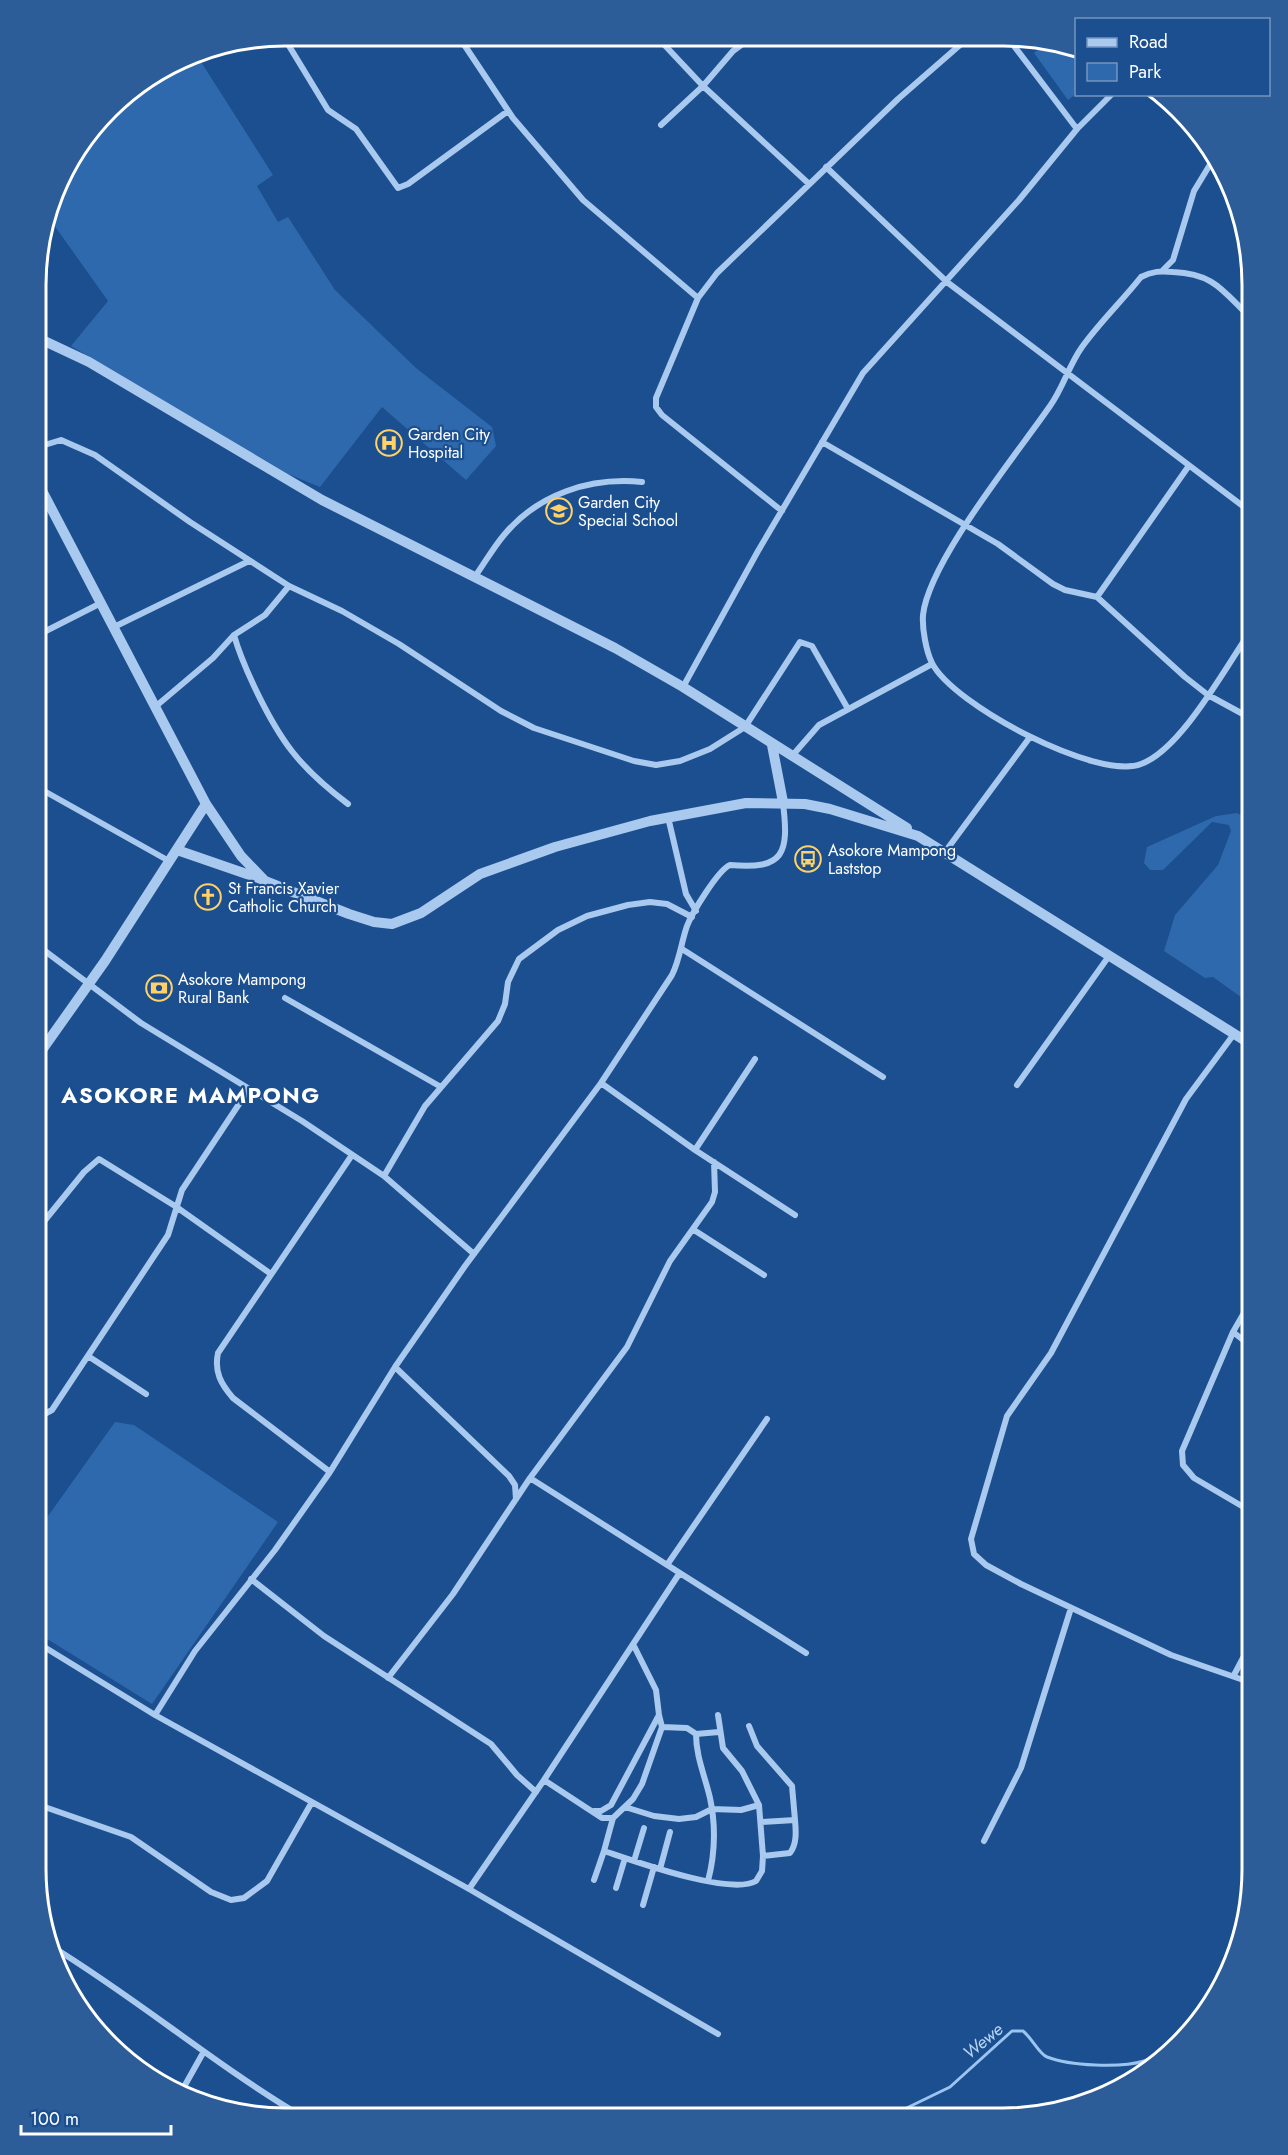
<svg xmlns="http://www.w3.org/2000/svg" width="1288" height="2155" font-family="Jost,sans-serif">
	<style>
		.green { fill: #2e69ad }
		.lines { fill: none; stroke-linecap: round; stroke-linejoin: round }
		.stream { stroke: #9cc4f0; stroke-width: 3 }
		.minor { stroke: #a9c9ee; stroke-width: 6 }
		.tertiary { stroke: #a9c9ee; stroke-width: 10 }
		.labels { text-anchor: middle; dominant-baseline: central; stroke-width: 4.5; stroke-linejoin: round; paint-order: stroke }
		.poi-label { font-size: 16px; fill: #fff; stroke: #1b4f8f; text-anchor: start }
		.water-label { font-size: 18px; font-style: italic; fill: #b5d3f5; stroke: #1b4f8f }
		.district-label { font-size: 22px; font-weight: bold; letter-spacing: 1.5px; fill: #fff; stroke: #1b4f8f }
		.rim { fill: none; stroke: #fff; stroke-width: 3 }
	</style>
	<rect width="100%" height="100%" fill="#1b4f8f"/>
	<path class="green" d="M1048,42L1076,49V94L1068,100L1034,53Z
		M196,54L273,175L257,186L278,222L288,217L335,290L416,368L492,427L496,446L466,480L382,407L320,487L288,474L71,346L108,301L49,218L62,175L121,98Z
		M1237,813L1252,821V1005L1213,977L1205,978L1164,951L1175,915L1218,865L1231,831L1229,825L1212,822L1163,870H1150L1144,863L1147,847L1216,816Z
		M115,1422L134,1425L278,1522L152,1704L36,1632V1533Z"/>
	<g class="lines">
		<path class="stream" d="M884,2119L950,2087L1012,2031H1023C1032,2038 1039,2054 1047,2057C1070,2066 1121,2068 1144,2061C1160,2056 1182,2034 1197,2024"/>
		<path class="minor" d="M283,36L328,110L356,129L398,188L408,184L508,111
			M459,37L513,118L583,200L698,298
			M657,37L703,86L808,183
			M1008,38L1077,129
			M661,125L703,86L733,51L752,37
			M826,167L947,282L1252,513
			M1162,271L1173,260L1194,191L1214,158
			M822,442L998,544L1053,584L1065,590L1097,597L1185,677L1208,695L1252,719
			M38,447L61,440L95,455L190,522L289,586L342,611L399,644L501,711L534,728L634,761L656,765L680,761L710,749L745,727L800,642L812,646L848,709
			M782,511L662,415L656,407V398L698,298L717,273L898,99L968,38
			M474,578C484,564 493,548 504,535C538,494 590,477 642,482
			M1097,597L1188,467
			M114,627L249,561
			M1252,629C1226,666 1182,749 1141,764C1098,781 953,705 932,663C926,651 922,628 923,615C929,561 1017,454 1050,406C1063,388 1069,365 1082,347C1100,322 1122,301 1141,277C1152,271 1161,271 1173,272C1216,274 1223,292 1252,319
			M38,635L101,603
			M234,635C239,653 246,669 254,686C280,741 299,767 348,804
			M683,687L758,551L863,373L1019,200L1077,129L1112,94
			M155,707L213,658L234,635L265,615L289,586
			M792,756L819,725L932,664
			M37,787L169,861
			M668,817L686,894L696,911
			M945,852L1030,737
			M37,945L141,1023L302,1121L384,1176L474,1254
			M682,949L883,1077
			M285,998L441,1087
			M1234,1034L1186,1099L1051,1353L1007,1416L971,1539L974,1554L986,1565L1021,1584L1171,1655L1252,1683
			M601,1083L695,1150L795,1215
			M1017,1085L1109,956
			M695,1150L755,1059
			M384,1176L425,1106L498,1021L505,1004L508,982L519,959L558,930L587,916L628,905L650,902L667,904L692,917
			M37,1230L84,1172L99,1159L175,1206L271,1274
			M694,1230L764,1275
			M1233,1332L1252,1347
			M88,1356L146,1394
			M395,1367L509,1476L515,1485L516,1499
			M37,1418L52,1410L168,1235L182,1190L249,1089
			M330,1472L233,1398C221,1384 214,1372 218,1353L352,1155
			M530,1478L806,1653
			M1252,1512L1194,1478L1183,1465L1182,1451L1233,1332L1252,1299
			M667,1565L767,1419
			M251,1579L324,1636L491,1744L517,1775L536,1792
			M36,1642L155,1715L469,1889L718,2034
			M1234,1675L1252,1641
			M388,1678L453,1594L530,1478L627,1347L670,1261L712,1202L715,1192L714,1162
			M155,1715L195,1651L275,1550L330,1472L395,1367L465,1266L601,1083L672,975C680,959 681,943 687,926C692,913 718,870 730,865C785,870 789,853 783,803
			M749,1726L757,1746L792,1786L795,1820
			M662,1727L687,1728L696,1734C696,1757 705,1776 710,1798C716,1826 715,1854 708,1881
			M696,1734L719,1732
			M544,1780L602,1818H613L633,1799L642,1784L662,1727L659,1715
			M36,1804L131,1837L211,1892L231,1900L244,1898L267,1881L312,1802
			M625,1807L654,1816L679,1819L696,1817L712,1809L741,1810L759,1805
			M594,1811H601L611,1805L659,1715L656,1690L634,1646
			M613,1818L604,1851C634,1861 730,1896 756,1881L762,1871L763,1856L759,1805L742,1771L723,1748L718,1715
			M761,1822L795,1820C796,1831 797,1844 790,1853L763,1856
			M984,1841L1021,1768L1071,1608
			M634,1861L644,1828
			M660,1869L670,1832
			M594,1880L604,1851
			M616,1888L625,1858
			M469,1889L544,1780L679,1574
			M643,1905L654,1867
			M51,1946C138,1999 215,2065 303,2117
			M180,2094L203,2053"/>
		<path class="tertiary" d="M38,338L89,362L322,500L615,648L683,687L907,828
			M38,483L206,804L241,856L265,881L349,914L374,922L392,924L421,913L480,874L555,847L650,821L746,803L805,804L830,809L918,836L1252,1045
			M772,745L783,802
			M177,850L261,879
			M37,1057L105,961L206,804"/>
	</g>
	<defs>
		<g id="hospital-ring" transform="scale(1.35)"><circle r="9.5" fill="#1b4f8f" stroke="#ffd166" stroke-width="1.5"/><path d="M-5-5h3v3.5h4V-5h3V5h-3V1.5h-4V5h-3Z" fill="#ffd166"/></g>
		<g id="school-ring" transform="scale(1.35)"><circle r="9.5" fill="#1b4f8f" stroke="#ffd166" stroke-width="1.5"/><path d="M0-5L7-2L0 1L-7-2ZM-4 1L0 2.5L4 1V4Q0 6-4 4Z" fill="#ffd166"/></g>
		<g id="bus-ring" transform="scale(1.35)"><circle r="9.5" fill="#1b4f8f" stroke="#ffd166" stroke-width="1.5"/><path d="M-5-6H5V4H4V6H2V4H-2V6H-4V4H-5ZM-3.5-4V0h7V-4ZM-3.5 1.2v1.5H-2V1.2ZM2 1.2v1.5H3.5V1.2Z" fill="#ffd166"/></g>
		<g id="church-ring" transform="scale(1.35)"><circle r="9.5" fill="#1b4f8f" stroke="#ffd166" stroke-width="1.5"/><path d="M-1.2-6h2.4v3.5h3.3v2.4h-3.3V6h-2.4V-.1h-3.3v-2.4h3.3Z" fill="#ffd166"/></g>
		<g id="bank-ring" transform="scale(1.35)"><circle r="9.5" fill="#1b4f8f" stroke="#ffd166" stroke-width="1.5"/><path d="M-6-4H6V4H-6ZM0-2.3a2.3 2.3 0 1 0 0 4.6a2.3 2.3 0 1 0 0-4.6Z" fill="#ffd166"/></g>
	</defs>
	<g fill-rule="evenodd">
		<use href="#hospital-ring" x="389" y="443"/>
		<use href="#school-ring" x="559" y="511"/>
		<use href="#bus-ring" x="808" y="859"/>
		<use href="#church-ring" x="208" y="897"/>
		<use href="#bank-ring" x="159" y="988"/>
	</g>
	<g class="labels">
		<g class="poi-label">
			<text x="408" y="434">Garden City<tspan x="408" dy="18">Hospital</tspan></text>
			<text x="578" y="502">Garden City<tspan x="578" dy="18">Special School</tspan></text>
			<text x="828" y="850">Asokore Mampong<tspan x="828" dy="18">Laststop</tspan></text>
			<text x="228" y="888">St Francis Xavier<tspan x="228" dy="18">Catholic Church</tspan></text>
			<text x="178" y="979">Asokore Mampong<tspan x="178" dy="18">Rural Bank</tspan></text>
		</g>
		<g class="water-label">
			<text transform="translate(983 2041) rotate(-39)">Wewe</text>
		</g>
		<g class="district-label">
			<text x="191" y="1095">ASOKORE MAMPONG</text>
		</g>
	</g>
	<path d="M0 0H1288V2155H0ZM285 46H1003A239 239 0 0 1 1242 285V1869A239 239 0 0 1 1003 2108H285A239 239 0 0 1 46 1869V285A239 239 0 0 1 285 46Z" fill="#2d5d98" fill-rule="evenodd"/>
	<path class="rim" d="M285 46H1003A239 239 0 0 1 1242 285V1869A239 239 0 0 1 1003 2108H285A239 239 0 0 1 46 1869V285A239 239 0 0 1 285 46Z"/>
	<rect x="1075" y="18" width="195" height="78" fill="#1b4f8f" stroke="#7695bc" stroke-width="1.5"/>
	<rect x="1087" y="38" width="30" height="9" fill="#a9c9ee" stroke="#7695bc" stroke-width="1.5"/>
	<text x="1129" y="48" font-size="18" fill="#ffffff">Road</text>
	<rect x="1087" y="63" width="30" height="18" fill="#2e69ad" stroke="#7695bc" stroke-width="1.5"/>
	<text x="1129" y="78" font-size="18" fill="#ffffff">Park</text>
	<path d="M21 2125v9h150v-9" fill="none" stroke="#ffffff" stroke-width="3"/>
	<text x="30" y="2125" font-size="18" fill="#ffffff" stroke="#1b4f8f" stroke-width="4.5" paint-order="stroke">100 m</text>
</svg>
